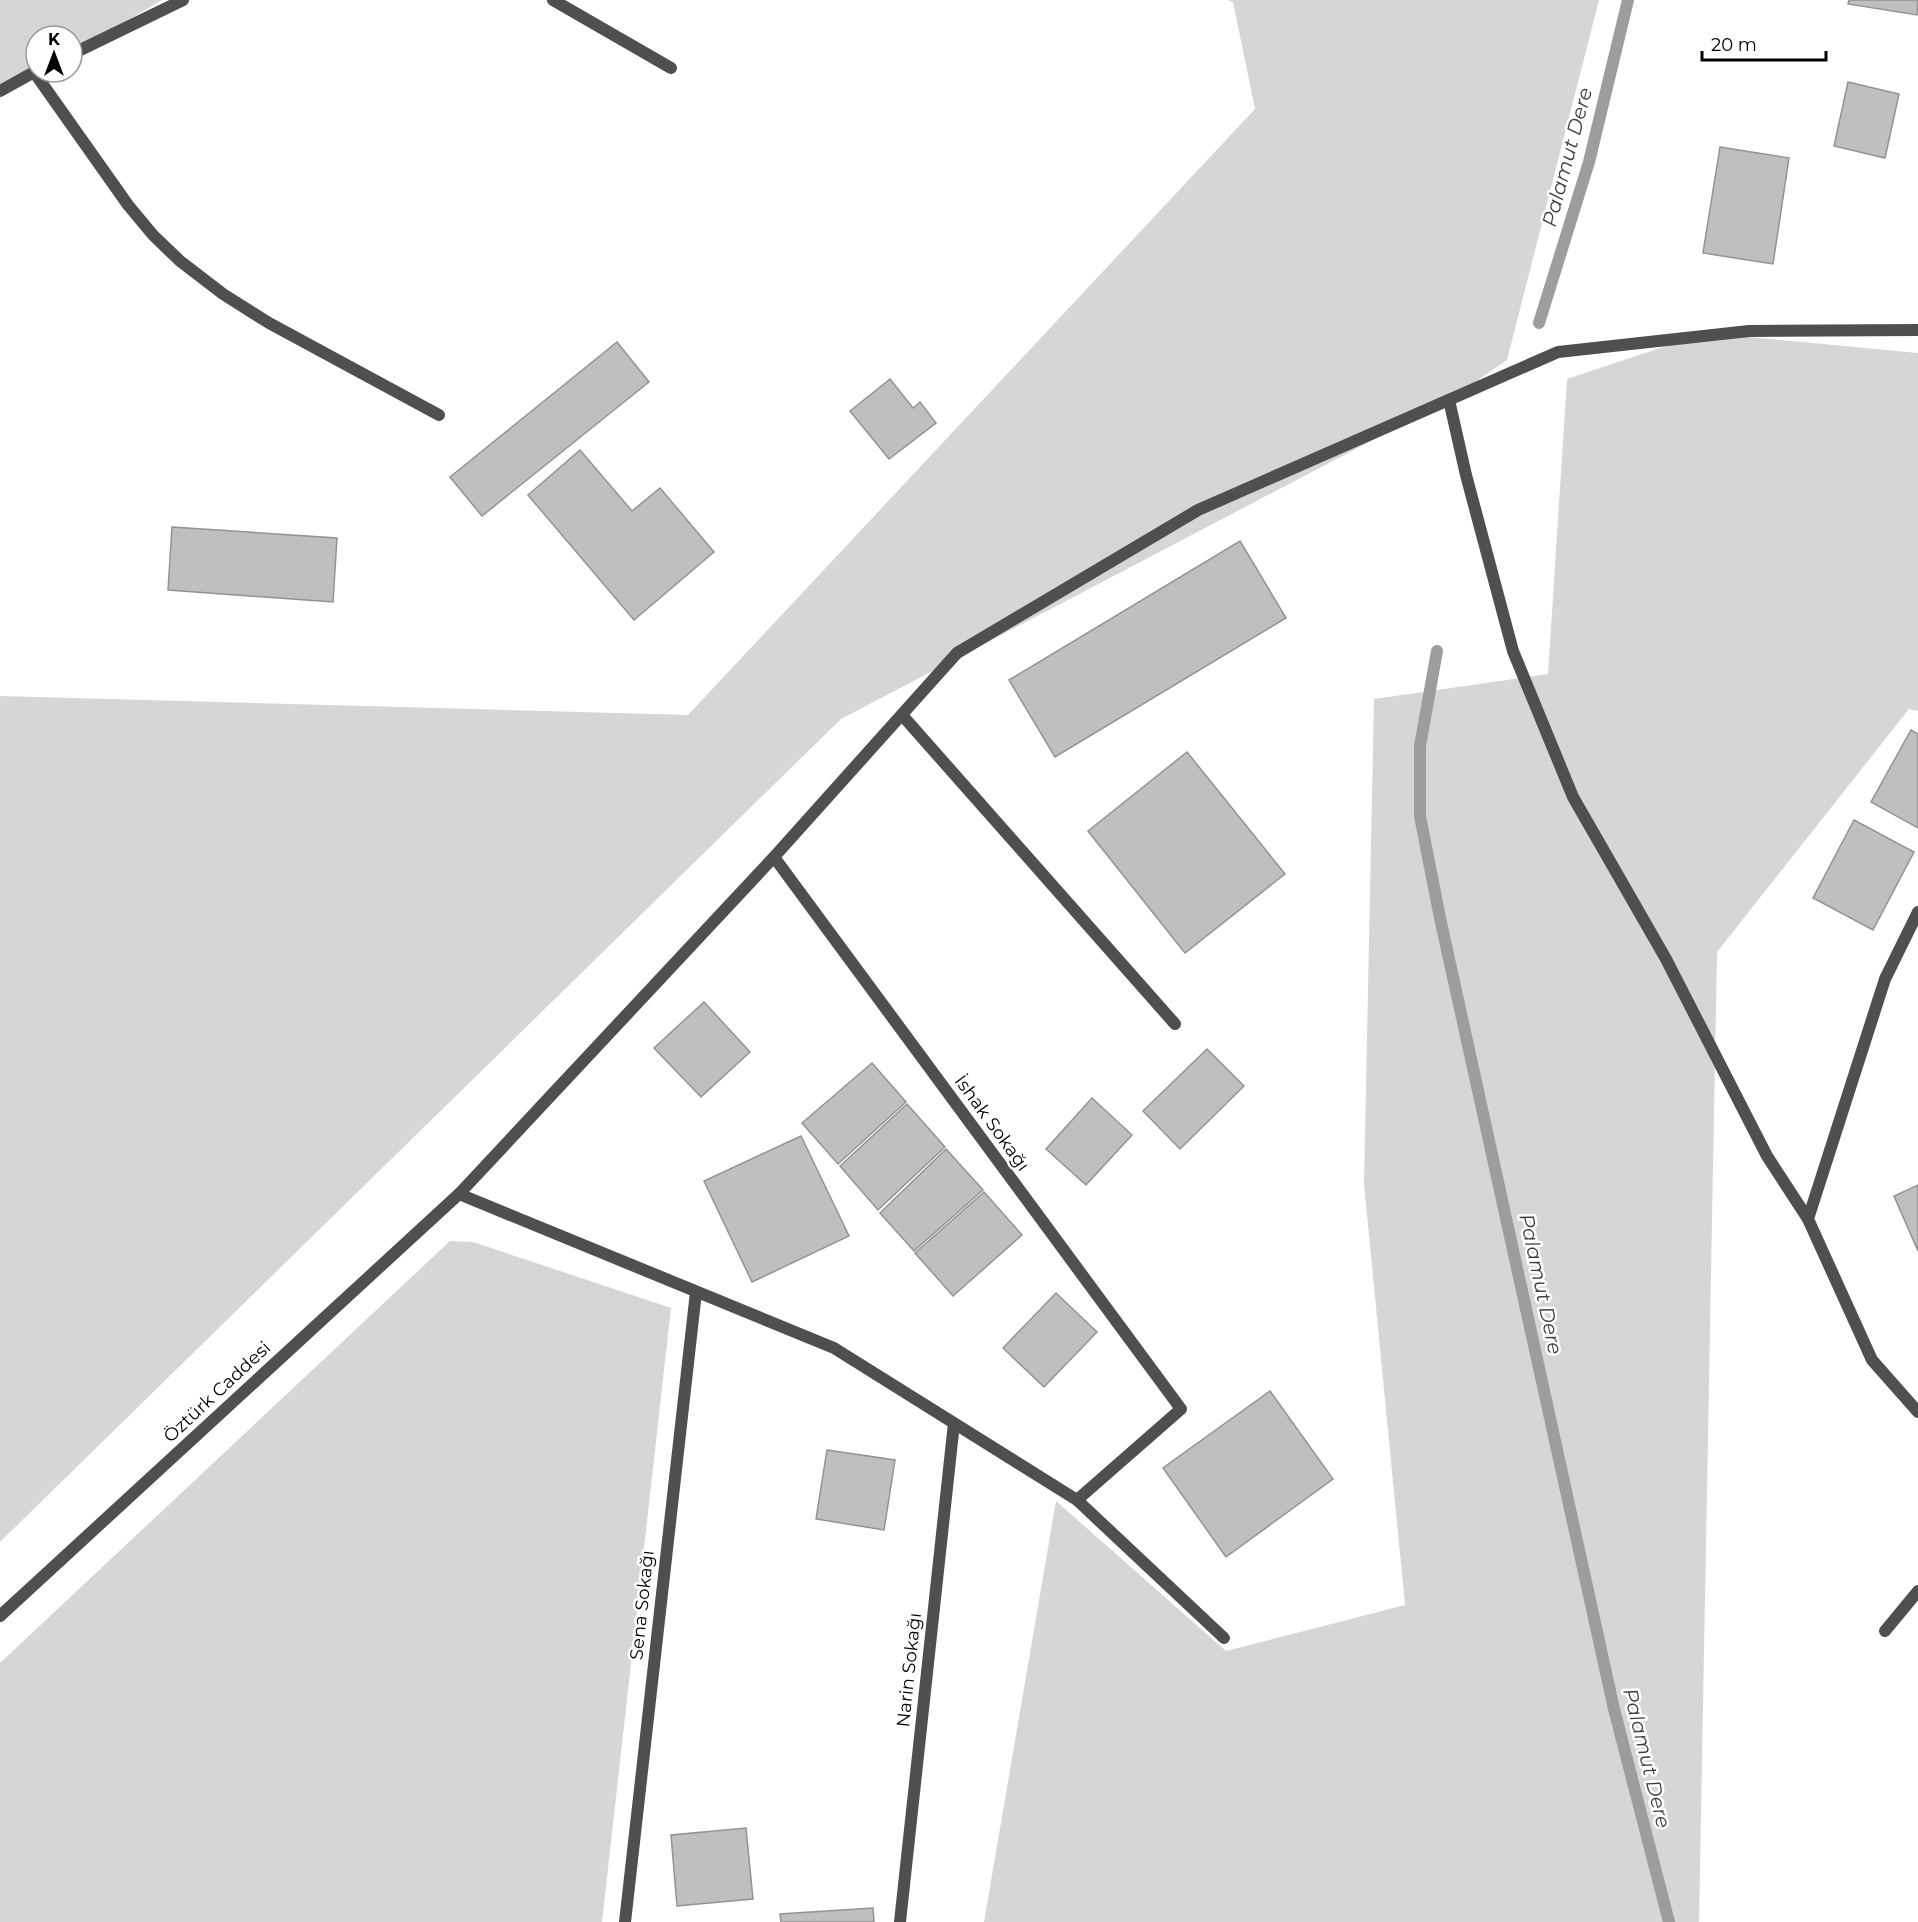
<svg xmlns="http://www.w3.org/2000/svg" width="1918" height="1922" font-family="Montserrat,sans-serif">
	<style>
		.green { fill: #d6d6d6 }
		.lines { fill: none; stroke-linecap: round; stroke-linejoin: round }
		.stream { stroke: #9d9d9d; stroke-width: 12 }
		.building { fill: #bfbfbf; stroke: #939393; stroke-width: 1.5 }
		.service { stroke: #4f4f4f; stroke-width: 12 }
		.minor { stroke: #4f4f4f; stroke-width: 12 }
		.tertiary { stroke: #4f4f4f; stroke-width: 12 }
		.labels { text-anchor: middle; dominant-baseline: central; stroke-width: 5; stroke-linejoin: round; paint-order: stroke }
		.street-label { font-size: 18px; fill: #000; stroke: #fff }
		.water-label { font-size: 20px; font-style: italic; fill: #3e3e3e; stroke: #fff }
	</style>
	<rect width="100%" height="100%" fill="#fff"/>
	<path class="green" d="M0,0H162L72,53V36H36V72L0,96Z
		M1228,0H1599L1507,360L1449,400L841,719L0,1542V696L688,715L1255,109L1233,2Z
		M1705,333L1918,353V711L1909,709L1717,952L1699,1922H984L1056,1501L1226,1651L1405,1605L1364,1184L1374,699L1548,674L1567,379Z
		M450,1241L473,1242L671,1308L602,1922H0V1663Z"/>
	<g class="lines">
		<path class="stream" d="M1539,323L1589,162L1628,0
			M1437,651L1420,746V816L1440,918L1614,1709L1669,1922"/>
	</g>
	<path class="building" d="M1849,0H1918L1917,15L1848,4Z
		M1848,82L1899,94L1885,158L1834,146Z
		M1720,147L1789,158L1773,264L1703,253Z
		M617,342L649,382L482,516L450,477Z
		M890,379L913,408L920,402L936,423L889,459L850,411Z
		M580,450L632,511L660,488L714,552L634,620L528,495Z
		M172,527L337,538L333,602L168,590Z
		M1240,541L1286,618L1055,757L1009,680Z
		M1911,730L1918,734V828L1871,802Z
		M1187,752L1285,874L1185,953L1088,831Z
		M1854,820L1914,852L1873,930L1813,898Z
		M704,1002L750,1052L701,1097L654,1048Z
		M1207,1049L1244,1086L1180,1149L1143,1111Z
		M872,1063L906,1102L838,1164L802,1123Z
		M1092,1098L1132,1135L1086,1185L1046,1149Z
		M907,1104L945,1147L878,1210L840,1166Z
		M801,1136L849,1236L752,1282L704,1181Z
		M946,1149L983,1190L914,1251L880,1213Z
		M1918,1185V1251L1894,1196Z
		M984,1192L1022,1235L953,1296L915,1253Z
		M1056,1293L1097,1332L1044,1387L1003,1348Z
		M1270,1391L1333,1479L1226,1557L1163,1468Z
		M827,1450L895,1460L884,1530L816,1519Z
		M746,1828L753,1899L677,1906L671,1835Z
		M873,1908L874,1922H781L780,1914Z"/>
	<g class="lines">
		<path class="service" d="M553,0L671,68
			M72,54L183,0
			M34,72L128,205L153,235L180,261L223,294L269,323L439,415
			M0,91L36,71
			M1449,400L1466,475L1513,651L1573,797L1666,959L1767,1156L1808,1219
			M902,715L1175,1024
			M1077,1500L1224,1638
			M1885,1631L1918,1591"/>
		<path class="minor" d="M1918,912L1885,979L1808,1219L1872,1360L1918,1412
			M459,1194L834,1348L1077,1500L1181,1409L774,857
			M625,1922L696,1292
			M900,1922L954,1423"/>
		<path class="tertiary" d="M0,1616L459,1194L774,857L957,653L1198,510L1558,352L1749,331L1918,330"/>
	</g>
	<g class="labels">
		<g class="street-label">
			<text transform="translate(992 1123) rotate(54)">İshak Sokağı</text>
			<text transform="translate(217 1392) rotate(-43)">Öztürk Caddesi</text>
			<text transform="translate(642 1605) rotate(-84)">Sena Sokağı</text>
			<text transform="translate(909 1670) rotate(-84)">Narin Sokağı</text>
		</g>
		<g class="water-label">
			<text transform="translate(1567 157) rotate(-75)">Palamut Dere</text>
			<text transform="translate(1541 1284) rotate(78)">Palamut Dere</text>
			<text transform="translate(1647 1758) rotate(76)">Palamut Dere</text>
		</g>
	</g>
	<g transform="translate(54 54)"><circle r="28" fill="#ffffff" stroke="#999999" stroke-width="1.5"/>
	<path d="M0-4.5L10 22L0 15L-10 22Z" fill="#000000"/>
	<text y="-9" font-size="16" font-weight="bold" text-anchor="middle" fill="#000000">K</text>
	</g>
	<path d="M1702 51v9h124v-9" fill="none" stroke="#000000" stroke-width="3"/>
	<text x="1711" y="51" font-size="18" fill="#000000" stroke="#ffffff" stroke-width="4.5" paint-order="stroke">20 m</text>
</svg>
